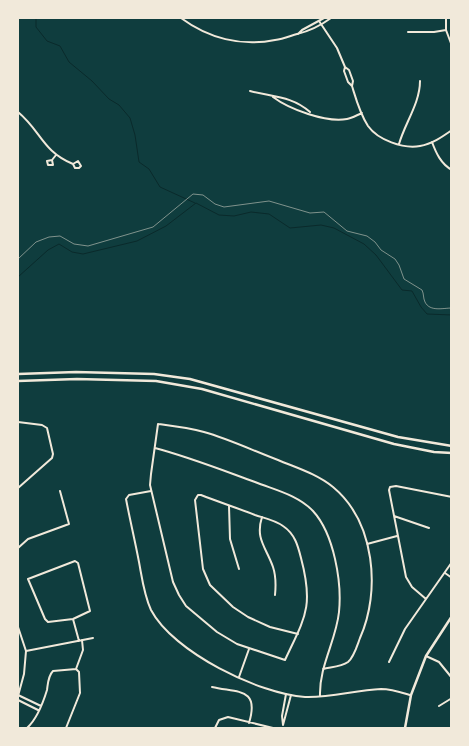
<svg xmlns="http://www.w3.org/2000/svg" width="469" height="746" font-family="Lato,sans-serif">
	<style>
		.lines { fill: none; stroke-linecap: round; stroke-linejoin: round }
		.stream { stroke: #0a2a2b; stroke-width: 1 }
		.path { stroke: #f1e9da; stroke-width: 0.5 }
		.minor { stroke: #f1e9da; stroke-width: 2 }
		.tertiary { stroke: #f1e9da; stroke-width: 2 }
		.secondary { stroke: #f1e9da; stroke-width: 2.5 }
	</style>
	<rect width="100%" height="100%" fill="#0f3d3e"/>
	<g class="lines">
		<path class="stream" d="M36,18V27L47,41L60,46L69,62L92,81L109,99L119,105L130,118L135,135L139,162L149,169L160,187L195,203
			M18,277L48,250L59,244L72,252L83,254L137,241L166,226L196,203L219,215L234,216L251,212L269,214L290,228L321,225L334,228L364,244L376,255L402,290L412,291L421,307L427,314L452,315"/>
		<path class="path" d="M18,259L36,242L49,237L60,236L74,244L88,246L153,227L193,194L203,195L215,204L224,207L269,201L310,213L324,212L347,231L367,236L375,242L381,250L395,259L399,265L404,279L422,290C424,294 423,298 425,302C430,312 443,308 452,308"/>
		<path class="minor" d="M446,18V30L452,46
			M319,21L337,48L345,67L344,71L348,82L352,86
			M408,32H434L446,30
			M345,67L349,70L353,81L352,86C356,99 360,114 368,126C378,140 403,149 420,146C432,144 442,137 452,130
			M250,91C273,97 292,96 310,112
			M273,97C289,109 326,123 347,119C352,118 357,115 362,113
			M18,112C41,131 42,151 73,164L75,168H79L81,166L78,161L73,164
			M432,142C436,153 441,164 452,170
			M399,144C405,123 420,103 420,81
			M52,160L53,165H48L47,161L52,160L56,155
			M18,422L42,425L47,428L53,454L52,458L18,488
			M155,448C189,457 222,470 255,482C275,490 298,495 313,511C334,534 342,582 339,612C336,641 319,666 320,696
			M229,506L230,539L239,569
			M394,516L429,528
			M262,517C255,539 266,547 273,567C276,576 276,585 275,595
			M367,544L397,536
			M18,548L28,539L69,524L60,491
			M75,561L78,563L90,611L73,619L48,622L45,619L28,579Z
			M445,573L452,578
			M426,599L412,587L406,577L389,490L390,487L396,486L452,497
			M73,619L79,641
			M298,634L270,627L248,617L233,607L210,585L203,569L195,500L198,495H201C219,502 237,508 255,515C264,518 275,520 283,526C295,534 298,546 301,558C314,607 305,617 285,660L237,644L217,632L186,606L179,595L173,582L150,485L151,474L158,424C173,426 189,428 204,432C229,439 254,451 278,460C297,468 317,474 333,487C375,522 381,591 360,638C357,646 354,657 348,662C341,667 331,667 323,669
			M26,651L93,638
			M426,656L439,662L452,678
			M389,662L405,629L452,562
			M76,669L83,650L82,640
			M239,677L249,649
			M212,687C237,693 260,687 249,723
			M286,694L282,716L283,725L291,695
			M18,695L41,706
			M18,700L38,710
			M439,706L452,698
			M27,728C37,719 43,703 47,690C48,683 48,676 53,671L76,669L79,672L80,693L66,728
			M215,728L219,720L228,717L273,728
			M324,728H325"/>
		<path class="tertiary" d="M181,18C208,38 241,47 275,40C283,39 290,36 297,34C310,31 320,26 331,18
			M298,34L302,30L324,18
			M151,491L129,495L126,499C130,520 135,541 139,562C142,578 144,595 151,610C173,652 259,694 305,697C331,698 355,690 381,689C391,689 400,692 410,695
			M18,627L26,651L24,674L18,696"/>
		<path class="secondary" d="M18,374L76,372L154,374L190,379L398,437L452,446
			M18,381L77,379L156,381L202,389L394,444L434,452L452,453
			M405,728L411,695L426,656L452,616"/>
	</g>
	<rect width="469" height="746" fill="none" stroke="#f1e9da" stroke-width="38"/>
</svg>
